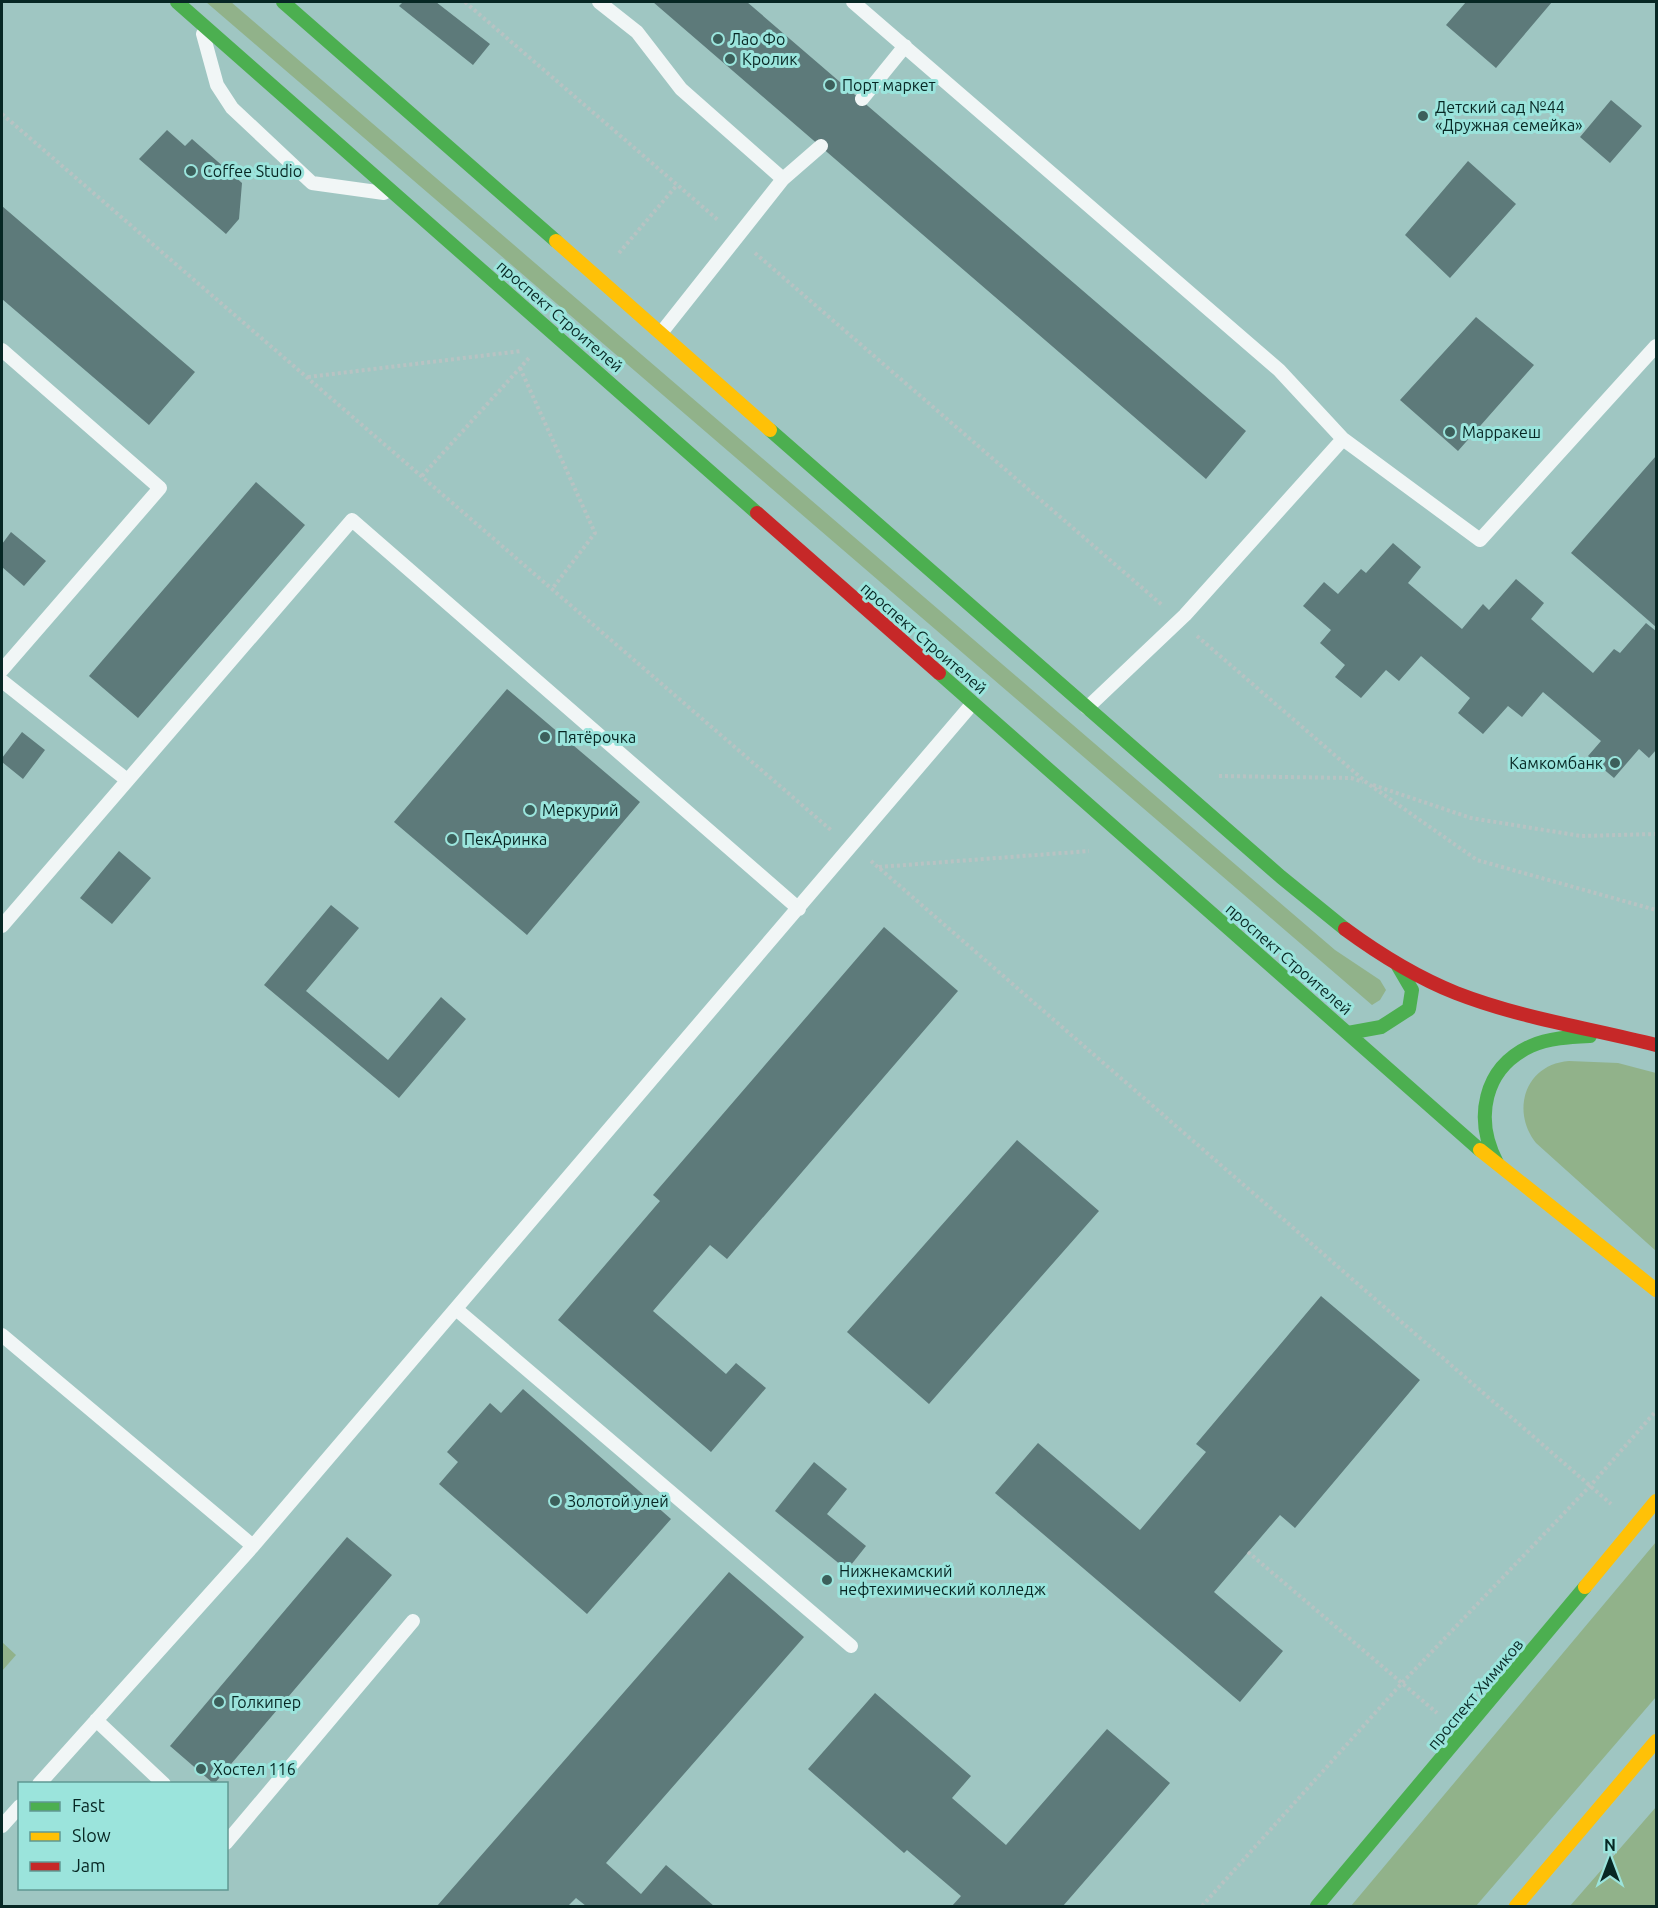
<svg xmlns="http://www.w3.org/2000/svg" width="1658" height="1908" font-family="Ubuntu,sans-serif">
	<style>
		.green { fill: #91b28a }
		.building { fill: #5d7a7a }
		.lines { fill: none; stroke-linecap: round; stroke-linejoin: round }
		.path { stroke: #b8c3c3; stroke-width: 4; stroke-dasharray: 3 3; stroke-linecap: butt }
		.lane { stroke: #f1f6f6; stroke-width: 14 }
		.fast { stroke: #4caf50; stroke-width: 14 }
		.slow { stroke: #ffc107; stroke-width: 14 }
		.jam { stroke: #c62828; stroke-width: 14 }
		.poi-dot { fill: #3c5f5b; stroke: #9be4dc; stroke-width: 2 }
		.labels { text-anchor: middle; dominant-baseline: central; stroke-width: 6; stroke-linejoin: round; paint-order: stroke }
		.poi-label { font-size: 16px; fill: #072724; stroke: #9be4dc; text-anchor: start }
		.street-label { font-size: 16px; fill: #072724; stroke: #9be4dc }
	</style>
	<rect width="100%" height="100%" fill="#9fc6c2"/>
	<path class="green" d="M206,2H231L1335,950L1380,980L1386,990L1380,1000L1372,1005Z
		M1569,1061L1618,1063L1656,1073V1251L1536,1143C1510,1110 1526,1064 1569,1061Z
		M1656,1542V1697L1476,1906H1351Z
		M2,1642L16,1655L2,1671Z
		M1656,1807V1906H1570Z"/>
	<path class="building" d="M403,2H436L490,44L473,65L399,6Z
		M653,2H747L1246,431L1206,479Z
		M1466,2H1552L1496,68L1446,25Z
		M1611,100L1642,126L1610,163L1580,137Z
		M167,130L185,146L192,139L242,183L239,219L226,234L139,159Z
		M1468,161L1516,204L1450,278L1405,235Z
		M2,206L195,372L149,425L2,299Z
		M1476,317L1534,365L1458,451L1400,400Z
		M1656,456V627L1571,553Z
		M256,482L305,525L138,718L89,676Z
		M11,532L46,561L24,586L2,567V544Z
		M1393,543L1421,567L1408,583L1462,629L1483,604L1489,610L1516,579L1544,603L1531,619L1593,673L1614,649L1620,653L1646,623L1656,631V750L1649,758L1639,749L1614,778L1588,756L1601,741L1543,692L1522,717L1508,706L1483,734L1458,713L1470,698L1421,656L1399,681L1386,670L1361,698L1335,677L1345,665L1320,643L1331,630L1303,606L1324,582L1338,594L1361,569L1366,573Z
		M507,689L640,802L527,935L394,822Z
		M22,732L45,750L23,779L2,762V758Z
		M119,851L151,878L112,924L80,898Z
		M331,905L359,928L306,991L388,1060L441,997L466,1019L399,1098L264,985Z
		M884,927L958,991L727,1259L710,1245L653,1311L726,1374L736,1363L766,1388L711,1452L558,1320L660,1201L653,1195Z
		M1017,1140L1099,1211L929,1404L847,1332Z
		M1321,1296L1420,1380L1295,1528L1280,1515L1214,1592L1283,1651L1240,1702L995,1493L1038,1443L1140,1530L1206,1452L1196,1444Z
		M523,1389L671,1519L587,1614L439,1484L458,1462L447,1452L490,1403L501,1413Z
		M814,1462L847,1489L827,1514L866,1546L847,1570L775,1511Z
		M347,1537L392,1575L214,1784L170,1746Z
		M729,1572L804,1637L606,1863L641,1894L666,1865L714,1906H586L576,1898L568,1906H437Z
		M875,1693L971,1776L952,1798L1006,1845L1107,1729L1170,1783L1063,1906H952L961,1896L907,1850L904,1853L808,1769Z"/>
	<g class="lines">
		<path class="path" d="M465,2L718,220
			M2,114L832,831
			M619,253L677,185
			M755,253L1162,605
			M520,368L595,533L552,589
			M308,377L521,351
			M422,476L529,358
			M1197,636L1367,783L1477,860L1656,910
			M1219,776L1351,778L1363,782
			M1373,785L1471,818L1581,836L1656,834
			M871,861L1611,1504
			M879,867L1089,851
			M1248,1552L1437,1713
			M1202,1906L1402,1683L1591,1485L1656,1411"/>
		<path class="lane" d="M599,2L637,32L681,89L783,179
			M853,2L1279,370L1343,439
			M203,34L217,85L232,108L312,183L384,193
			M862,99L905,46
			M661,333L783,179L821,146
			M2,350L160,488L2,670
			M2,681L127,780
			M1087,708L1185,615L1343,439L1480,540L1656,346
			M2,926L352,520L799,909
			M456,1309L851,1646
			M2,1335L253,1546
			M96,1720L164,1784
			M39,1784L253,1546L973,703
			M2,1826L20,1806
			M226,1843L413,1621"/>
		<path class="fast" d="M177,2L757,513
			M283,2L556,241
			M770,430L1281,877L1345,929
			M939,673L1480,1150
			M1348,1033L1381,1027L1409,1009L1412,990L1398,966
			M1497,1163C1474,1119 1483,1068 1531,1046C1549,1038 1570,1037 1590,1036
			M1317,1906L1585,1587"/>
		<path class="slow" d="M556,241L770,430
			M1480,1150L1656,1290
			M1585,1587L1656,1501
			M1516,1906L1656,1741"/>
		<path class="jam" d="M757,513L939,673
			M1345,929C1379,954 1416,977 1456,993C1520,1018 1589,1028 1656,1045"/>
	</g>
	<g class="poi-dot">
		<circle cx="718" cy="39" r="6"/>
		<circle cx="730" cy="59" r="6"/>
		<circle cx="830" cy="85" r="6"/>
		<circle cx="1423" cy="116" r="6"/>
		<circle cx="191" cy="171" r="6"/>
		<circle cx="1450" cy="432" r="6"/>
		<circle cx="545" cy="737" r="6"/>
		<circle cx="1615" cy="763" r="6"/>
		<circle cx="530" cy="810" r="6"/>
		<circle cx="452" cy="839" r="6"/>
		<circle cx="555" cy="1501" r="6"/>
		<circle cx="827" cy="1580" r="6"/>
		<circle cx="219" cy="1702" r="6"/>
		<circle cx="201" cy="1769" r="6"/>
	</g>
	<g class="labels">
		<g class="poi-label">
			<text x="730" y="39">Лао Фо</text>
			<text x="742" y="59">Кролик</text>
			<text x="842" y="85">Порт маркет</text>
			<text x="1435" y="107">Детский сад №44<tspan x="1435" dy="18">«Дружная семейка»</tspan></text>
			<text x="203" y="171">Coffee Studio</text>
			<text x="1462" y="432">Марракеш</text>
			<text x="557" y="737">Пятёрочка</text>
			<text x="1603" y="763" text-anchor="end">Камкомбанк</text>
			<text x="542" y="810">Меркурий</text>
			<text x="464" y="839">ПекАринка</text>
			<text x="567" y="1501">Золотой улей</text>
			<text x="839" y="1571">Нижнекамский<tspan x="839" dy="18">нефтехимический колледж</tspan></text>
			<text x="231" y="1702">Голкипер</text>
			<text x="213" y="1769">Хостел 116</text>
		</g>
		<g class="street-label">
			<text transform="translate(560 316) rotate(41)">проспект Строителей</text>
			<text transform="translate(924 638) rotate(41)">проспект Строителей</text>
			<text transform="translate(1289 959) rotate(41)">проспект Строителей</text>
			<text transform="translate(1475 1694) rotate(-50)">проспект Химиков</text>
		</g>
	</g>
	<rect width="1658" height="1908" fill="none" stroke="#072724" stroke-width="6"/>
	<rect x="18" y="1782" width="210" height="108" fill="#9be4dc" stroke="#609892" stroke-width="1.5"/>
	<rect x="30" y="1802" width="30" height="9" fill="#4caf50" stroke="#609892" stroke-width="1.5"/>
	<text x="72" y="1812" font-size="18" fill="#072724">Fast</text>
	<rect x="30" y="1832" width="30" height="9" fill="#ffc107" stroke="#609892" stroke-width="1.5"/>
	<text x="72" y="1842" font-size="18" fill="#072724">Slow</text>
	<rect x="30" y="1862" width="30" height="9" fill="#c62828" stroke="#609892" stroke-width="1.5"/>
	<text x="72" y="1872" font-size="18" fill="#072724">Jam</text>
	<g transform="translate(1610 1860)" stroke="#9be4dc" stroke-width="4.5" paint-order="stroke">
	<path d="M0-4.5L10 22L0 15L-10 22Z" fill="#072724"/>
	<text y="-9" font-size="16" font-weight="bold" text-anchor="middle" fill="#072724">N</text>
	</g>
</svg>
